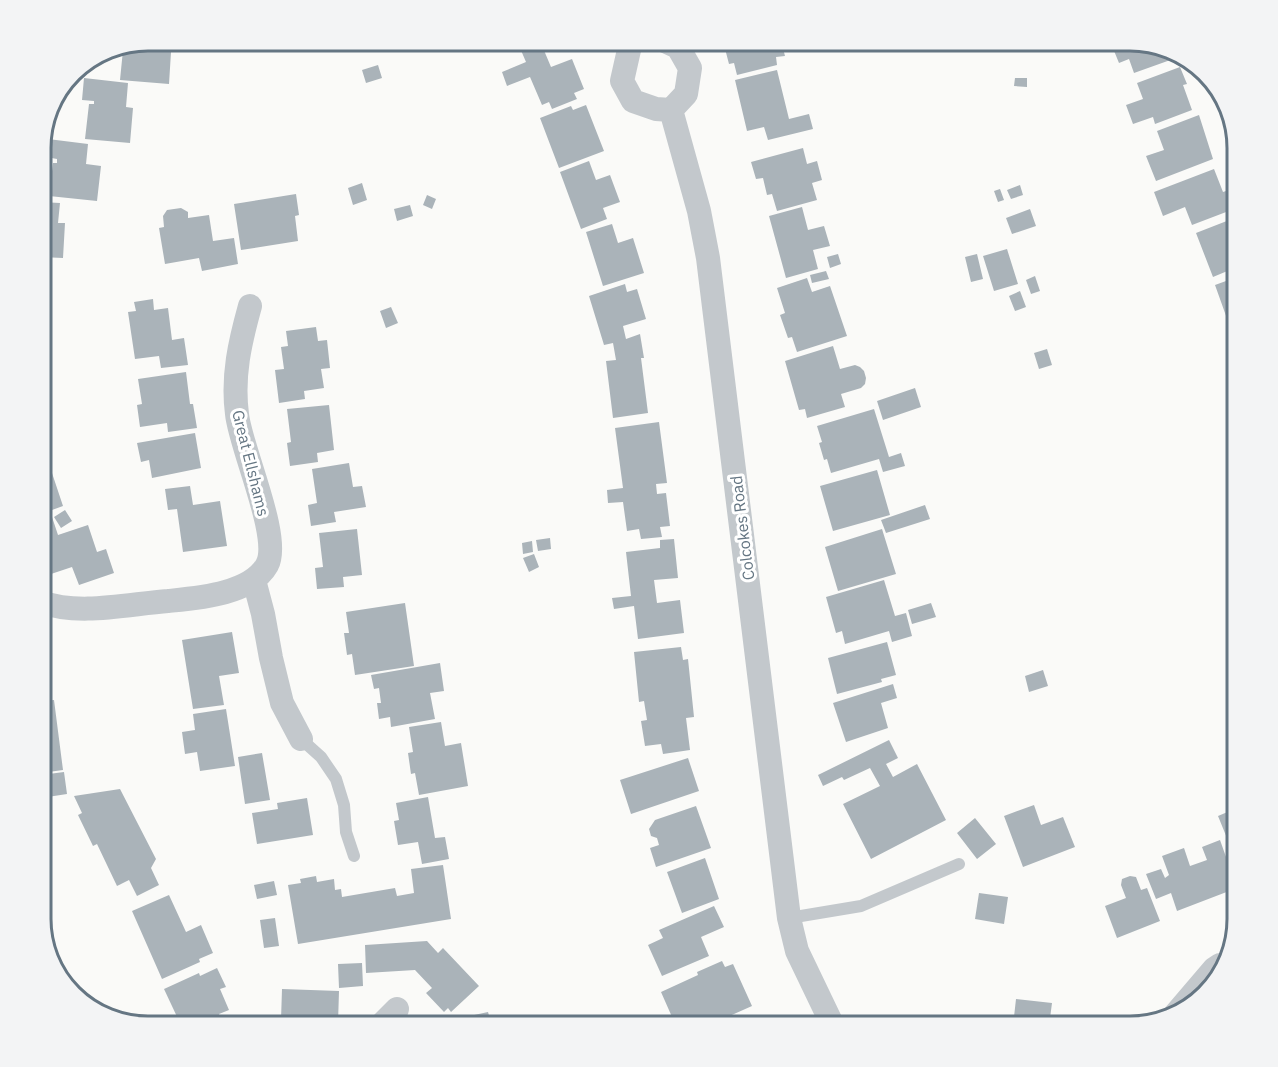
<svg xmlns="http://www.w3.org/2000/svg" width="1278" height="1067" font-family="'IBM Plex Sans',sans-serif">
	<style>
		.building { fill: #aab3b9 }
		.lines { fill: none; stroke-linecap: round; stroke-linejoin: round }
		.service { stroke: #c3c8cc; stroke-width: 12 }
		.minor { stroke: #c3c8cc; stroke-width: 24 }
		.labels { text-anchor: middle; dominant-baseline: central; stroke-width: 6; stroke-linejoin: round; paint-order: stroke }
		.street-label { font-size: 16px; fill: #657683; stroke: #fff }
		.rim { fill: none; stroke: #657683; stroke-width: 3 }
	</style>
	<rect width="100%" height="100%" fill="#fafaf8"/>
	<path class="building" d="M517,41H562L543,48L551,67L572,59L584,89L574,93L577,99L552,109L549,102L542,105L530,77L507,86L502,72L526,62Z
		M723,41H781L785,56L776,57L777,65L737,75L734,63L729,64Z
		M940,41H958L960,45L944,51Z
		M1110,41H1131L1176,58L1134,73L1129,59L1119,63Z
		M143,42L142,49L171,52L169,84L120,80L123,50Z
		M378,65L382,78L366,83L362,70Z
		M1180,67L1187,84L1183,85L1192,110L1155,124L1153,117L1133,124L1126,105L1143,99L1137,83Z
		M777,70L789,119L809,114L813,129L768,140L764,127L747,131L735,80Z
		M84,78L128,83L126,107L133,108L130,143L85,139L89,104H94V101L82,100Z
		M1015,78H1027V87L1014,86Z
		M586,105L604,151L559,168L540,118L571,106L573,110Z
		M1199,115L1213,159L1156,181L1146,156L1164,150L1157,131Z
		M48,139L88,144L86,164L101,166L97,201L49,196L53,163H57V159L46,157Z
		M803,148L807,164L817,161L822,180L812,183L817,200L777,211L772,194L767,195L763,178L756,179L751,162Z
		M589,161L596,180L610,175L620,202L603,208L607,219L581,229L560,172Z
		M1214,169L1223,192L1226,191L1234,209L1192,225L1185,207L1163,216L1154,192Z
		M362,183L367,200L353,205L348,188Z
		M1020,185L1023,195L1011,199L1007,190Z
		M1000,189L1004,200L998,202L994,191Z
		M296,194L299,215L295,216L298,241L241,250L234,204Z
		M427,195L436,199L432,209L423,205Z
		M41,202L60,203L58,223H65L63,258L41,257Z
		M410,205L413,216L397,221L394,209Z
		M802,207L808,230L824,226L830,246L813,250L818,269L786,278L769,216Z
		M181,208L188,212V218L209,215L213,241L234,238L238,264L202,271L199,258L165,264L159,228L164,227L163,216L167,210Z
		M1030,209L1036,226L1012,234L1006,218Z
		M1237,217V267L1213,277L1196,233Z
		M612,224L618,243L633,238L644,273L603,286L586,232Z
		M1007,249L1018,284L994,291L983,256Z
		M838,254L841,264L830,268L827,257Z
		M977,254L983,279L971,282L965,257Z
		M826,271L829,279L812,283L810,275Z
		M1035,276L1040,291L1031,294L1026,280Z
		M1237,277V324L1230,327L1215,285Z
		M807,278L812,292L830,286L847,336L797,352L792,337L788,338L780,315L785,313L777,288Z
		M625,284L627,292L637,289L646,319L623,326L626,339L640,334L644,358H641L648,413L613,418L606,361L616,360L613,343L604,345L589,296Z
		M1020,291L1026,307L1015,311L1009,296Z
		M153,299L154,310L168,308L172,340L184,338L188,365L161,368L159,356L135,359L128,312L136,311L134,302Z
		M391,307L398,323L386,328L380,311Z
		M316,327L318,341L327,340L330,368L321,369L324,388L304,391L305,399L279,403L275,370L284,369L281,347L288,346L286,331Z
		M833,346L840,369L855,365L860,367L864,371L866,378L865,384L861,388L841,394L845,407L807,418L805,409L799,410L785,361Z
		M1047,349L1052,365L1039,369L1034,353Z
		M186,372L190,404H193L197,428L168,432L167,423L140,427L137,405L142,404L138,379Z
		M915,388L921,407L883,420L877,401Z
		M329,405L334,450L317,453L318,462L290,466L287,443L291,442L287,409Z
		M874,409L889,457L901,453L905,466L883,472L879,459L831,473L827,459L824,460L819,443L822,442L817,426Z
		M41,414H47L50,439L41,440Z
		M659,422L667,483L656,484L657,494L666,493L670,526L660,527L662,537L641,539L639,529L627,531L623,502L608,503L607,490L623,488L615,428Z
		M195,433L201,468L152,478L149,460L141,462L137,443Z
		M349,463L353,487L362,486L366,507L334,512L336,522L311,526L308,505L317,503L312,469Z
		M877,470L890,515L833,531L820,486Z
		M52,473L63,506L41,514V477Z
		M190,486L193,505L220,501L227,546L183,552L177,509L168,510L165,489Z
		M925,505L930,519L886,533L881,520Z
		M65,510L72,521L61,528L54,517Z
		M51,514L58,535L88,525L97,552L106,549L114,573L79,585L72,567L42,577L41,518Z
		M357,529L362,575L343,577L344,587L317,589L315,568L323,567L319,533Z
		M882,529L896,574L838,591L825,547Z
		M550,538L551,549L538,551L536,540Z
		M674,539L678,578L654,580L657,603L680,600L684,633L638,639L634,606L614,609L612,598L631,596L626,552L660,548V540Z
		M532,541L533,552L523,554L522,543Z
		M534,554L539,567L529,572L523,558Z
		M884,580L895,616L906,613L912,636L892,642L889,631L845,644L842,631L836,633L826,597Z
		M405,603L414,666L355,675L352,654L347,655L344,633H349L346,612Z
		M931,603L936,617L912,624L908,610Z
		M232,632L239,673L219,676L224,705L193,709L182,640Z
		M887,642L896,675L881,679L882,682L837,694L828,658Z
		M681,647L683,660L688,659L694,717L686,718L690,750L663,754L661,744L645,746L641,721L647,720L644,701L639,702L634,652Z
		M440,663L444,691L430,693L435,719L391,727L390,717L379,719L377,703H381L379,688L374,689L371,675Z
		M1043,670L1048,686L1029,692L1025,676Z
		M893,684L897,698L881,703L888,728L846,742L833,703Z
		M54,700L63,770L41,773V701Z
		M226,709L235,766L200,771L197,752L185,754L182,732L195,730L193,714Z
		M441,722L445,746L461,743L468,786L419,795L415,773L411,774L408,753L413,752L409,727Z
		M889,740L898,758L886,764L893,777L917,764L946,820L871,859L843,804L880,786L870,768L844,780L842,777L823,786L818,775Z
		M262,753L270,800L245,804L238,757Z
		M688,758L699,791L631,814L620,780Z
		M64,772L67,794L41,798V775Z
		M120,789L156,859L151,868L159,885L137,896L129,880L117,886L97,844L93,846L78,815L82,813L74,796Z
		M428,797L435,838L445,837L449,859L422,864L418,842L398,845L394,821L399,820L396,803Z
		M307,798L313,835L257,844L252,813L278,809L277,803Z
		M1034,805L1041,825L1063,817L1075,847L1023,867L1004,816Z
		M696,806L711,848L656,867L650,848L659,845L657,838L651,836L649,829L655,820Z
		M1237,808V874L1226,844L1229,843L1218,816Z
		M975,818L996,844L977,859L957,833Z
		M1220,840L1237,888L1177,911L1171,893L1156,899L1146,874L1161,869L1165,878L1169,875L1162,856L1184,848L1190,866L1207,860L1202,847Z
		M705,858L719,899L682,913L667,872Z
		M443,865L451,919L298,944L288,885L301,883L300,879L316,876L317,882L334,879L335,890L341,889L342,897L395,888L397,896L414,893L411,869Z
		M1130,876L1136,877L1141,890L1147,888L1160,921L1117,938L1105,906L1126,898L1121,885L1122,879Z
		M274,881L277,895L257,899L254,885Z
		M979,893L1008,897L1004,924L975,919Z
		M169,895L186,932L201,925L213,953L199,959L200,962L162,979L132,911Z
		M714,906L724,927L701,937L709,956L662,976L648,945L663,938L659,930Z
		M275,918L279,946L264,948L260,920Z
		M427,941L438,953L443,948L479,986L451,1012L448,1008L444,1012L426,993L432,988L415,970L366,973L365,945Z
		M722,961L725,967L733,964L752,1006L707,1026H676L661,992L698,975L697,972Z
		M362,963L363,986L339,988L338,964Z
		M217,968L226,987L220,989L229,1010L219,1014L224,1026H178L176,1023L179,1021L164,989L199,973L200,976Z
		M282,989L339,991L338,1023H331L330,1026H313L314,1021L281,1020Z
		M1016,999L1052,1003L1049,1026H1013Z
		M488,1012L492,1026H467L465,1017Z
		M276,1016L280,1026H252Z"/>
	<g class="lines">
		<path class="service" d="M301,739L321,757L336,779L344,805L346,832L354,856
			M789,918L861,906L959,864"/>
		<path class="minor" d="M631,41L622,81L633,101L656,109L671,110
			M665,41L678,47L690,68L686,94L671,110L699,211L708,258L789,918L797,951L833,1026
			M254,580L263,614L271,658L282,703L301,739
			M41,602C79,616 128,604 168,601C198,598 251,594 267,565C282,538 240,447 237,414C232,376 240,342 250,306
			M1173,1017L1214,969L1220,965
			M380,1026L397,1009"/>
	</g>
	<g class="labels">
		<g class="street-label">
			<text transform="translate(251 463) rotate(76)">Great Ellshams</text>
			<text transform="translate(742 528) rotate(-97)">Colcokes Road</text>
		</g>
	</g>
	<path d="M0 0H1278V1067H0ZM148 51H1130A97 97 0 0 1 1227 148V919A97 97 0 0 1 1130 1016H148A97 97 0 0 1 51 919V148A97 97 0 0 1 148 51Z" fill="#f3f4f5" fill-rule="evenodd"/>
	<path class="rim" d="M148 51H1130A97 97 0 0 1 1227 148V919A97 97 0 0 1 1130 1016H148A97 97 0 0 1 51 919V148A97 97 0 0 1 148 51Z"/>
</svg>
